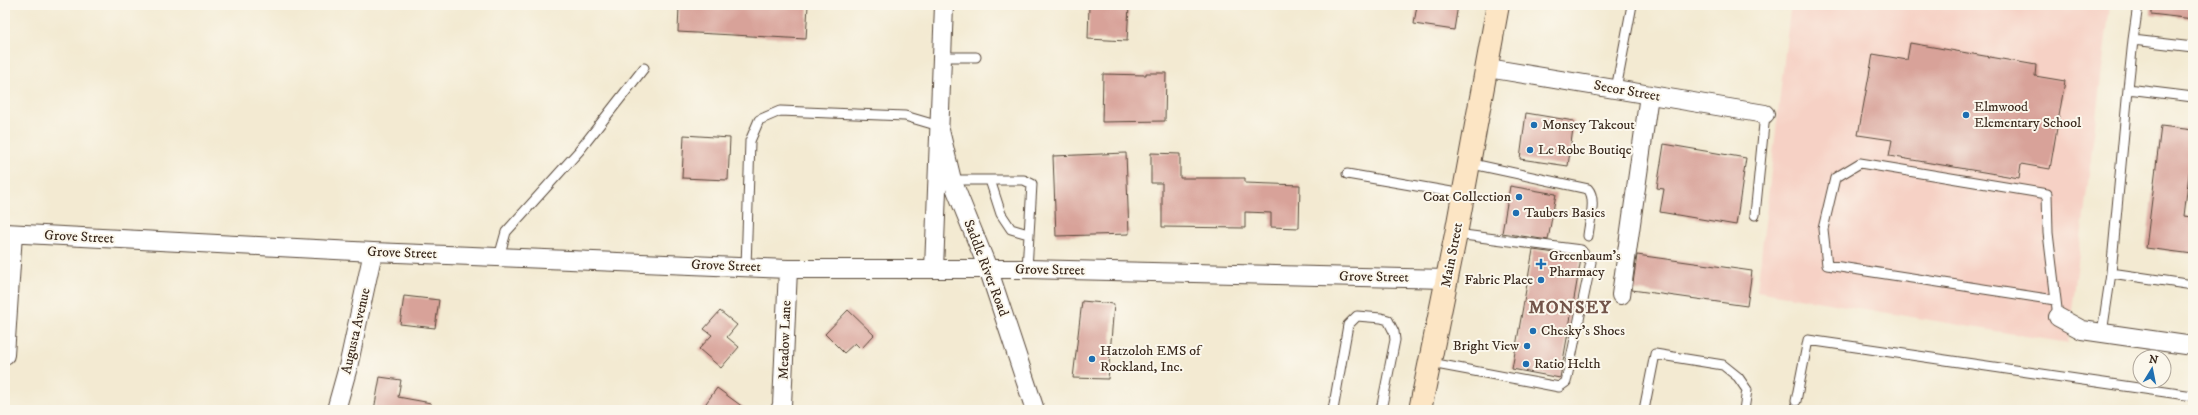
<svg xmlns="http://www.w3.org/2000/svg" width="2198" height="415" font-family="'IM FELL DW Pica',serif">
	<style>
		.built { fill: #f6d1c5 }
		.building { fill: #d8a299 }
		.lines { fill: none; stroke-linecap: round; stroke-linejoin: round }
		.lane-casing { stroke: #574739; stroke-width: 11 }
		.street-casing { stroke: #574739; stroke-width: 20 }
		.secondary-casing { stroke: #574739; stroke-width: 24 }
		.lane { stroke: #fff; stroke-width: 9 }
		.street { stroke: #fff; stroke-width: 18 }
		.secondary { stroke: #fce5c4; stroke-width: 22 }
		.poi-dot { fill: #1f6fb2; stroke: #fbf7ec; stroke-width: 1.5 }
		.labels { text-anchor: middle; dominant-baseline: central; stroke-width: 4; stroke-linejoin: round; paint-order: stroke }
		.street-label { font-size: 14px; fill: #3b2a1e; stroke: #fbf7ec }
		.poi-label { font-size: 14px; fill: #3b2a1e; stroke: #fbf7ec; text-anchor: start }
		.district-label { font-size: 18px; font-weight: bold; letter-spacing: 1px; fill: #725449; stroke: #fbf7ec }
	</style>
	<rect width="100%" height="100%" fill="#fbf7ec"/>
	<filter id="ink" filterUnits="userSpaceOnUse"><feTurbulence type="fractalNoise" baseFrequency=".025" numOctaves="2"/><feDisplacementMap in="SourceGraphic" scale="8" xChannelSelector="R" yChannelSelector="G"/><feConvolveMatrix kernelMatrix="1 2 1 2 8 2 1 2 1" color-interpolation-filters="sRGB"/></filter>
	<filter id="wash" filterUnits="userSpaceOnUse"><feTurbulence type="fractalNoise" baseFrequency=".012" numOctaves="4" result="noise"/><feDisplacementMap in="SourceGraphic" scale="16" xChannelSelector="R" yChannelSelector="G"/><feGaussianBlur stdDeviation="0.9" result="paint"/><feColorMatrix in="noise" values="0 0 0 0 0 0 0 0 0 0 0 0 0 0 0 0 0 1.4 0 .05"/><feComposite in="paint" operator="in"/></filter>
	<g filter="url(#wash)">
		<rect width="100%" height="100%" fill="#f3ead2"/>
		<path class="built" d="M1760,5H2110L2068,343L1757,291L1790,10Z"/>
		<g id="blocks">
			<path class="building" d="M679,5H808L806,39L678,32Z
				M1089,5H1129L1127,41L1088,39Z
				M1417,5H1458L1454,30L1414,24Z
				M2151,5H2193V19L2151,14Z
				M1910,43L2036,65L2035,76L2065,81L2050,169L2021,164L2019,178L1889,156L1892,140L1858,135L1873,54L1907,60Z
				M1146,73H1166L1165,121L1102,122L1103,74L1146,75Z
				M1526,113L1574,121L1568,166L1520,159Z
				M2161,126L2193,130V166H2190L2184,216L2193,217V254L2146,248Z
				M684,135L730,138L728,180L682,178Z
				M1664,144L1746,158L1736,225L1660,212L1664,189L1657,188Z
				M1126,153L1129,234L1056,236L1053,156Z
				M1151,153L1180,154V178H1245V183L1300,185L1299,228L1271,227V213L1245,212V228L1162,227V183H1151Z
				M1510,186L1556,194L1548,240L1502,233Z
				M1533,250L1578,256L1581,259L1560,378L1512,369Z
				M1637,255L1752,271L1747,306L1632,290Z
				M404,296L439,300L435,328L400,324Z
				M1082,301L1114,304L1108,379L1073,378Z
				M848,310L874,335L861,349L855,343L844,353L825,334Z
				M720,311L737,325L727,337L739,347L721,368L699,349L712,335L704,329Z
				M380,377L401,380L398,397L431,403L430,410H374Z
				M717,388L747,410H701Z"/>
		</g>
	</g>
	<g filter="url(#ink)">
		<use href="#blocks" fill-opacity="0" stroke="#574739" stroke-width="1"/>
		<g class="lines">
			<g class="lane-casing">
				<path id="lane" d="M2138,5L2133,40L2193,47
					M942,57H976
					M1616,89L1632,5
					M2128,89L2133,40
					M2193,97L2128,89L2111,273L2193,285
					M1468,163L1588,189C1597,199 1589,223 1588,236
					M1347,174L1463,194
					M952,180H1024L1032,184L1027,269
					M990,180L1001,214L1011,229L1028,234
					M1755,215L1765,114
					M499,257L506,232L579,151L644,68
					M746,267L750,141L759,120L780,111L905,116L939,126
					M2055,300L1827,265L1823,229L1835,178L1860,163L2047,194L2048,233L2058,317
					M2102,333L2111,273
					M1431,363L1559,387L1566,382L1591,262L1581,250L1456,234
					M1796,401L1808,340L2193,396
					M1333,410L1348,325L1357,316L1381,318L1388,320L1394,332L1395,340L1381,410
					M1644,410L1655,354L1723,365L1738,377L1747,390L1744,410"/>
			</g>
			<g class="street-casing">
				<path id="street" d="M1488,68L1765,114
					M939,126L952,180L989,271L1035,410
					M5,233L373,252L788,269H1027L1447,279
					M934,269L944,5
					M1621,295L1649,95
					M2058,317L2082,330L2193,346
					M5,355L13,234
					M336,410L348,367L373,252
					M780,410L782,405L788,269"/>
			</g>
			<g class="secondary-casing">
				<path id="secondary" d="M1420,410L1456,234L1498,5"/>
			</g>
			<use href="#lane" class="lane"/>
			<use href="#street" class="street"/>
			<use href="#secondary" class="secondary"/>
		</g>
	</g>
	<g class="poi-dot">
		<circle cx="1966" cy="115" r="4"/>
		<circle cx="1534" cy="125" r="4"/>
		<circle cx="1530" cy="150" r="4"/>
		<circle cx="1519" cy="197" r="4"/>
		<circle cx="1516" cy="213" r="4"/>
		<path d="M1539 258h4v4h4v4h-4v4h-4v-4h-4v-4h4z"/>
		<circle cx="1541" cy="280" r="4"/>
		<circle cx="1533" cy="331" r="4"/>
		<circle cx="1527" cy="346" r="4"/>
		<circle cx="1092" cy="359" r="4"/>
		<circle cx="1526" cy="364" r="4"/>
	</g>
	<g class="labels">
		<g class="street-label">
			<text transform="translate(1627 91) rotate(10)">Secor Street</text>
			<text transform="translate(79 237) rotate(3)">Grove Street</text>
			<text transform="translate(402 253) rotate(2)">Grove Street</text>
			<text transform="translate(1452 255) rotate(-79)">Main Street</text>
			<text transform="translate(726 266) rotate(2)">Grove Street</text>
			<text transform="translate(986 268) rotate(69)">Saddle River Road</text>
			<text transform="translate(1050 270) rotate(1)">Grove Street</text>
			<text transform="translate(1374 277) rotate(1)">Grove Street</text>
			<text transform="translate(356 331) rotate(-77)">Augusta Avenue</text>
			<text transform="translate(785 340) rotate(-88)">Meadow Lane</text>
		</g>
		<g class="poi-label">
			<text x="1974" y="107">Elmwood<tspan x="1974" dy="16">Elementary School</tspan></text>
			<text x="1542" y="125">Monsey Takeout</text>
			<text x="1538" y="150">Le Robe Boutiqe</text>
			<text x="1511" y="197" text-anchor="end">Coat Collection</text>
			<text x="1524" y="213">Taubers Basics</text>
			<text x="1549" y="256">Greenbaum's<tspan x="1549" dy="16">Pharmacy</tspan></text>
			<text x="1533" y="280" text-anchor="end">Fabric Place</text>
			<text x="1541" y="331">Chesky's Shoes</text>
			<text x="1519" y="346" text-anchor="end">Bright View</text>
			<text x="1100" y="351">Hatzoloh EMS of<tspan x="1100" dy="16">Rockland, Inc.</tspan></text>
			<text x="1534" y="364">Ratio Helth</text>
		</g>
		<g class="district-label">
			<text x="1570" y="308">MONSEY</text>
		</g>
	</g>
	<rect width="2198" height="415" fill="none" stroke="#fbf7ec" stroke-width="20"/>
	<g transform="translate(2152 369) rotate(10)"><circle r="19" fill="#fbf7ec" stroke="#aea59a"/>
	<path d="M0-3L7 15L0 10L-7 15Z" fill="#1f6fb2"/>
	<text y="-6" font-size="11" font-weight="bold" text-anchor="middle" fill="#3b2a1e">N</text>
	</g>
</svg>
